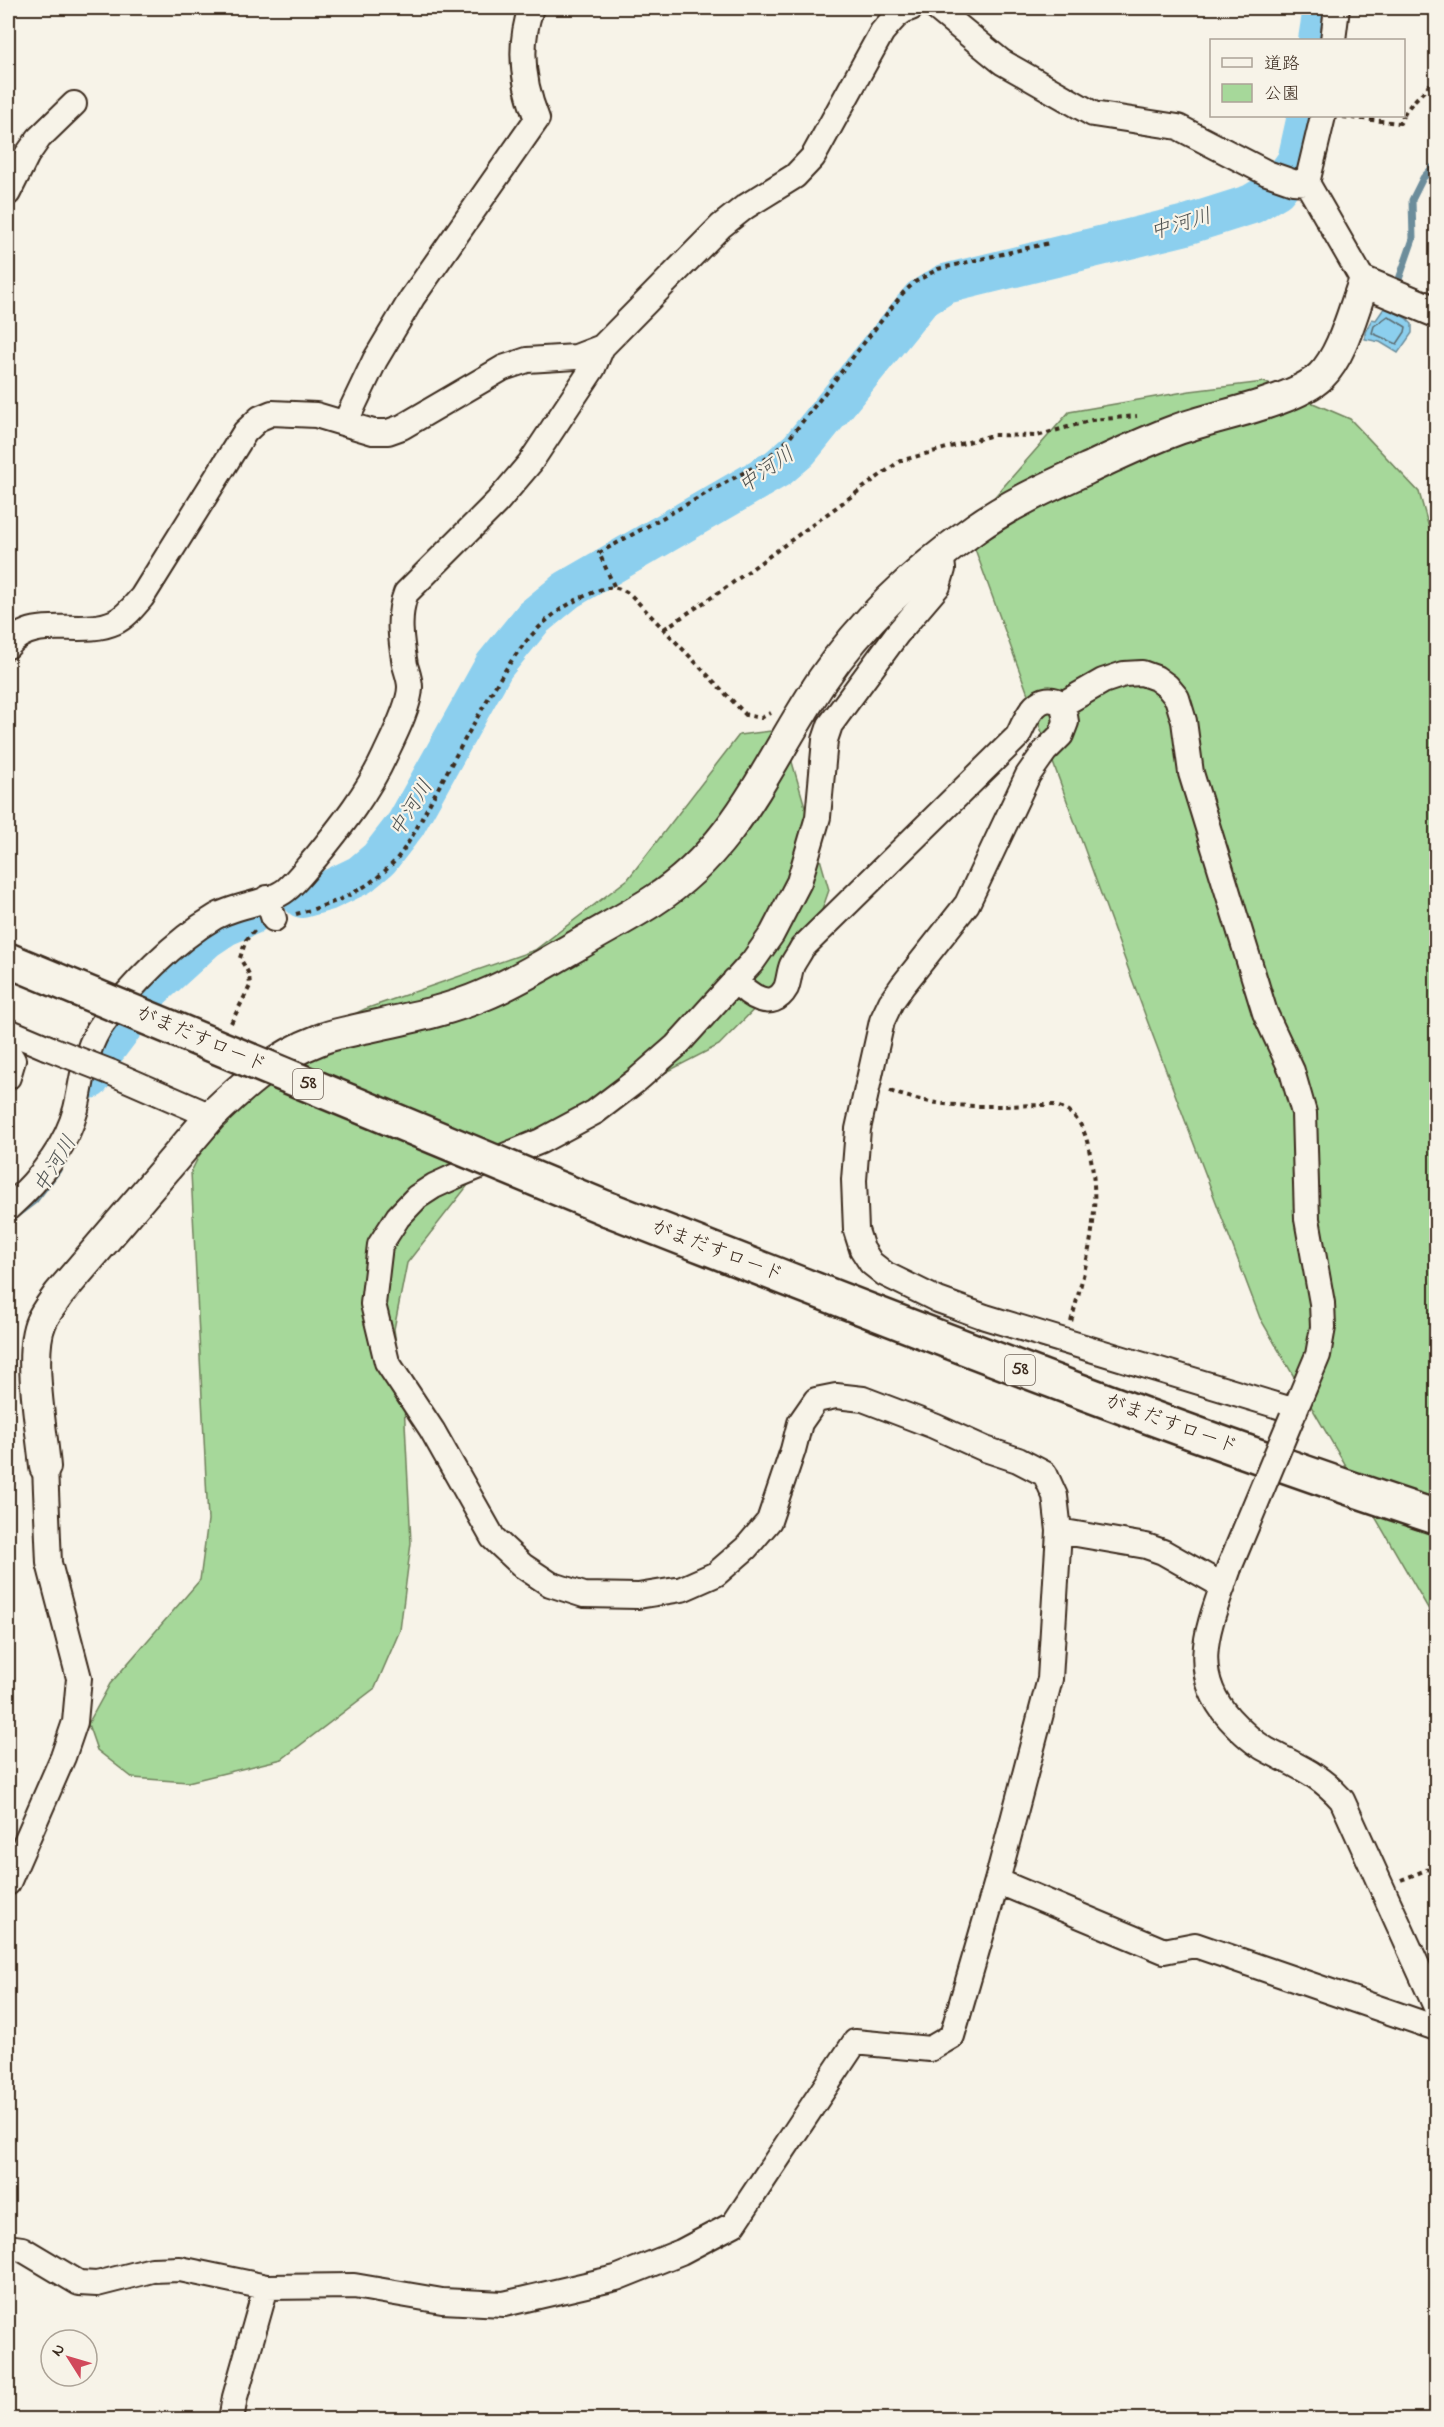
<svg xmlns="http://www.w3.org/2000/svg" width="1444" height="2427" font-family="'Indie Flower','Klee One',sans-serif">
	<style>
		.green { fill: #a6d89a; stroke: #70815c; stroke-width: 1.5 }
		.water { fill: #8ccfee; stroke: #6c8d9b; stroke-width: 1.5 }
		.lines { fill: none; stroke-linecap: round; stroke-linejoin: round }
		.shore { stroke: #5b6c71; stroke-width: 1.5 }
		.stream { stroke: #6c8d9b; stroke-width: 7 }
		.river { stroke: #8ccfee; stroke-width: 40 }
		.minor-casing { stroke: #3b2a1e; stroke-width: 28 }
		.tertiary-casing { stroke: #3b2a1e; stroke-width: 34 }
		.motorway-casing { stroke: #3b2a1e; stroke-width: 38 }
		.path { stroke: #3b2a1e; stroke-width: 4; stroke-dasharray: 4.5 4.5; stroke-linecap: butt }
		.minor { stroke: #f7f3e8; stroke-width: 24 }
		.tertiary { stroke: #f7f3e8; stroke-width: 30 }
		.motorway { stroke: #f7f3e8; stroke-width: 33 }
		.minor-bridge-casing { stroke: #3b2a1e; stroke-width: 28; stroke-linecap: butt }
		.motorway-bridge-casing { stroke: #3b2a1e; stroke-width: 38; stroke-linecap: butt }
		.minor-bridge { stroke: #f7f3e8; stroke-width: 24 }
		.motorway-bridge { stroke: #f7f3e8; stroke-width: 33 }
		.labels { text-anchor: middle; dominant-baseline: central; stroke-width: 4.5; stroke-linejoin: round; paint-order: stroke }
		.shield { fill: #f7f3e8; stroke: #73665b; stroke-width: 1.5 }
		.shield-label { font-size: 18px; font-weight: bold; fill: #3b2a1e }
		.street-label { font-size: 20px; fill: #3b2a1e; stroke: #f7f3e8 }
		.water-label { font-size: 21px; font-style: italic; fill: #4f5352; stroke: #f7f3e8 }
	</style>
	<rect width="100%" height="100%" fill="#f7f3e8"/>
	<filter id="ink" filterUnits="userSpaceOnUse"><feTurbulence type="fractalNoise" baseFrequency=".0167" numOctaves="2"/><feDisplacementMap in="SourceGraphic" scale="12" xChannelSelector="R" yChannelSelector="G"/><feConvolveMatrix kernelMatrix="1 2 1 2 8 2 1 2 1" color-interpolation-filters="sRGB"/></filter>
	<g filter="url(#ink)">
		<path class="green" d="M1264,382L1350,419L1419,492L1436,553V1622L1260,1318L1147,1020L971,538L984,509L1069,412L1190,391Z
			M771,731L790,755L829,890L813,936L767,996L719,1045L593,1110L468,1185L407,1263L394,1329L404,1403L411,1543L400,1630L375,1688L282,1759L188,1782L133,1778L97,1750L88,1724L110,1684L200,1580L208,1520L191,1172L225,1103L273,1053L365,1009L535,950L628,879L739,735Z"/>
		<path class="water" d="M1385,307L1406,318L1412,324V333L1398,353L1380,342L1365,339V332L1372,319L1376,320Z"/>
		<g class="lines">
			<path class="shore" d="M1388,316L1406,327L1405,332L1397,344L1372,333L1374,326Z"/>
			<path class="stream" d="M1397,285L1413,239L1412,200L1423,178L1436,164
				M8,1221L34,1201L58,1170"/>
			<path class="river" d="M1318,40L1323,8
				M302,898L327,891L360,875L379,859L406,824L494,666L533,618L567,590L778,468L799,450L921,299L945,284L1186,225L1252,204L1277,189L1297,161L1307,116
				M90,1079L102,1054L151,989L207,938L225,926L251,915"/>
			<g class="minor-casing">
				<path id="minor" d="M936,8L1002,62L1093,114L1178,127L1267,173L1293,182L1307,183
					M1333,40L1337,8
					M1323,116L1307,183L1364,282
					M8,193L27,155L39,138L74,104
					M345,423L375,360L412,298L537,119C522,82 518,46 531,8
					M8,646C34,613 80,638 115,622C126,617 134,606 142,597L245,432L260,418L272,413L316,415L373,432H388L402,427L503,368L527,360L576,357L602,347L721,226L745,207L795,176L813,157L882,32C891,22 898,11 911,8
					M1063,704L1103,681L1124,674L1142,673L1156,678L1167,686L1177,698L1184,721L1191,773L1265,1013L1292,1071L1304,1113L1307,1219L1322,1303L1323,1327L1318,1355L1292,1417
					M267,898L274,919
					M735,980C748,995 772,1013 786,988C789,981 789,972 792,965C795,959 799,954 802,948L1018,736C1026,718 1038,688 1063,704L1066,722L1061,735L1045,751L1028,775L967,904L903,985L891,1002L882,1021L858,1129L854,1180L856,1230L862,1249L871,1263L885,1274L938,1300L985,1317L1295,1411
					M8,1031L46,1047
					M8,1052L13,1060L8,1077
					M110,1072L211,1116
					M8,1208C37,1182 66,1148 76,1109C83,1080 84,1048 103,1023C131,985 174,941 215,917C235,905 270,903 286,890C298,880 307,867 317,856C343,824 368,792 385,755C393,738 410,705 410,687C410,680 407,672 405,665C401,641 397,616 406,593L497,502L530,463L593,368L602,347
					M1059,1531L1146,1546L1163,1552L1223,1586
					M1229,1568C1211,1622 1186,1669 1229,1718C1240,1730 1252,1742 1267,1750C1298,1767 1318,1773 1342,1800L1436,2007
					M997,1881L1164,1951L1195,1945L1436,2028
					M8,1883L63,1757L75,1722L79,1678L49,1563L45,1467
					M8,2247L22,2249L79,2283L97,2284L152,2270L180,2269L266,2287L354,2286L442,2301L504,2304L616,2278L681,2252L734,2224L855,2042L930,2049L952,2036L997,1881L1050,1679L1059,1531L1055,1496L1045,1474L1018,1460L985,1449L934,1426L863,1399L836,1396L816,1400L800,1423L793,1450L769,1521L746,1548L716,1574L682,1589L638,1596L584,1595L550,1584L523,1566L493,1538L432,1430L387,1362L373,1304L380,1245L398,1217L417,1197L434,1186L458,1175L541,1141L595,1112L637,1080L676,1046L753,961L772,934L799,882L818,817L825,740L830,725L897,634L938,586L943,569L941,553
					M231,2420L235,2397L266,2287"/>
			</g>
			<g class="tertiary-casing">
				<path id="tertiary" d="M45,1467C42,1431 27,1354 41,1322C45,1312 53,1303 59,1294L211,1116C243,1085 276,1056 319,1040C330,1035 343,1033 355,1030C398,1020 443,1013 484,995C516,982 546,963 576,946C601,931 628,917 653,901C739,846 768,760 823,679C864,619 917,570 976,528C1010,504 1050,486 1087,469C1117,455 1146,441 1176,430C1215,415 1293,403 1321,376C1343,354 1353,310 1364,282L1436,312"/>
			</g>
			<g class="motorway-casing">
				<path id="motorway" d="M608,1209C883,1316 1156,1425 1436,1517"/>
			</g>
			<path class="path" d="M1404,115C1412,99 1429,90 1436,75
				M1343,117L1400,123L1403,116
				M614,586L599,553L761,463L788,440L903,293L915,282L938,269L1049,243
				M664,629L724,589L900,461L993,435L1037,436L1092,420L1137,416
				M296,914C330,905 362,893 388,868C407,850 418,825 430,803C447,772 463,742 481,711C507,665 534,618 585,596C604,588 613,582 631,595L746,715L761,718L771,713
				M231,1023L250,986L249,974L240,958L246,940L256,929
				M890,1091C946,1112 995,1105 1054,1105C1077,1112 1084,1127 1089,1149C1103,1212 1087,1261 1071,1322
				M1401,1880L1436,1866"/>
			<use href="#minor" class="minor"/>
			<use href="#tertiary" class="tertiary"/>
			<use href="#motorway" class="motorway"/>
			<g class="minor-bridge-casing">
				<path id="minor-bridge" d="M46,1047L110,1072
					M1229,1568L1292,1417"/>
			</g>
			<g class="motorway-bridge-casing">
				<path id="motorway-bridge" d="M8,960L608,1209"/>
			</g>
			<use href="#minor-bridge" class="minor-bridge"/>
			<use href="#motorway-bridge" class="motorway-bridge"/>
		</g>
	</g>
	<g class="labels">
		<g class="shield">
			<rect x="293" y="1069" width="30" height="30" rx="4.5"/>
			<rect x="1005" y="1355" width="30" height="30" rx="4.5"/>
		</g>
		<g class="shield-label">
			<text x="308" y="1084">58</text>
			<text x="1020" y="1370">58</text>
		</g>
		<g class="street-label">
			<text transform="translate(201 1040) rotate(23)">がまだすロード</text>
			<text transform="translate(717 1252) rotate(21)">がまだすロード</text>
			<text transform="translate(1171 1425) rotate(20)">がまだすロード</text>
		</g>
		<g class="water-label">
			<text transform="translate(1181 225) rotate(-16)">中河川</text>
			<text transform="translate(767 471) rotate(-35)">中河川</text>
			<text transform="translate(412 809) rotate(-58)">中河川</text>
			<text transform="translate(56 1165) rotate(-59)">中河川</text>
		</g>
	</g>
	<rect width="1444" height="2427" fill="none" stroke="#f7f3e8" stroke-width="30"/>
	<rect x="15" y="15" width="1414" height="2397" fill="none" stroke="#3b2a1e" stroke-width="2" filter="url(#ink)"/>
	<rect x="1210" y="39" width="195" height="78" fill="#f7f3e8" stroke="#aca397" stroke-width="1.5"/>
	<rect x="1222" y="58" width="30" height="9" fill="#f7f3e8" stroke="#aca397" stroke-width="1.5"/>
	<text x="1264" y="69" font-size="18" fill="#3b2a1e">道路</text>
	<rect x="1222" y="84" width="30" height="18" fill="#a6d89a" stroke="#aca397" stroke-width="1.5"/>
	<text x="1264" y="99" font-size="18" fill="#3b2a1e">公園</text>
	<g transform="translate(69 2358) rotate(307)"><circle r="28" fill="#f7f3e8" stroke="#aca397" stroke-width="1.5"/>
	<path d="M0-4.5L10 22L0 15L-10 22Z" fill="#d1495b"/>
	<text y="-9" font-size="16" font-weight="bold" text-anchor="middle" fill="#3b2a1e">N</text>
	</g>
</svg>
